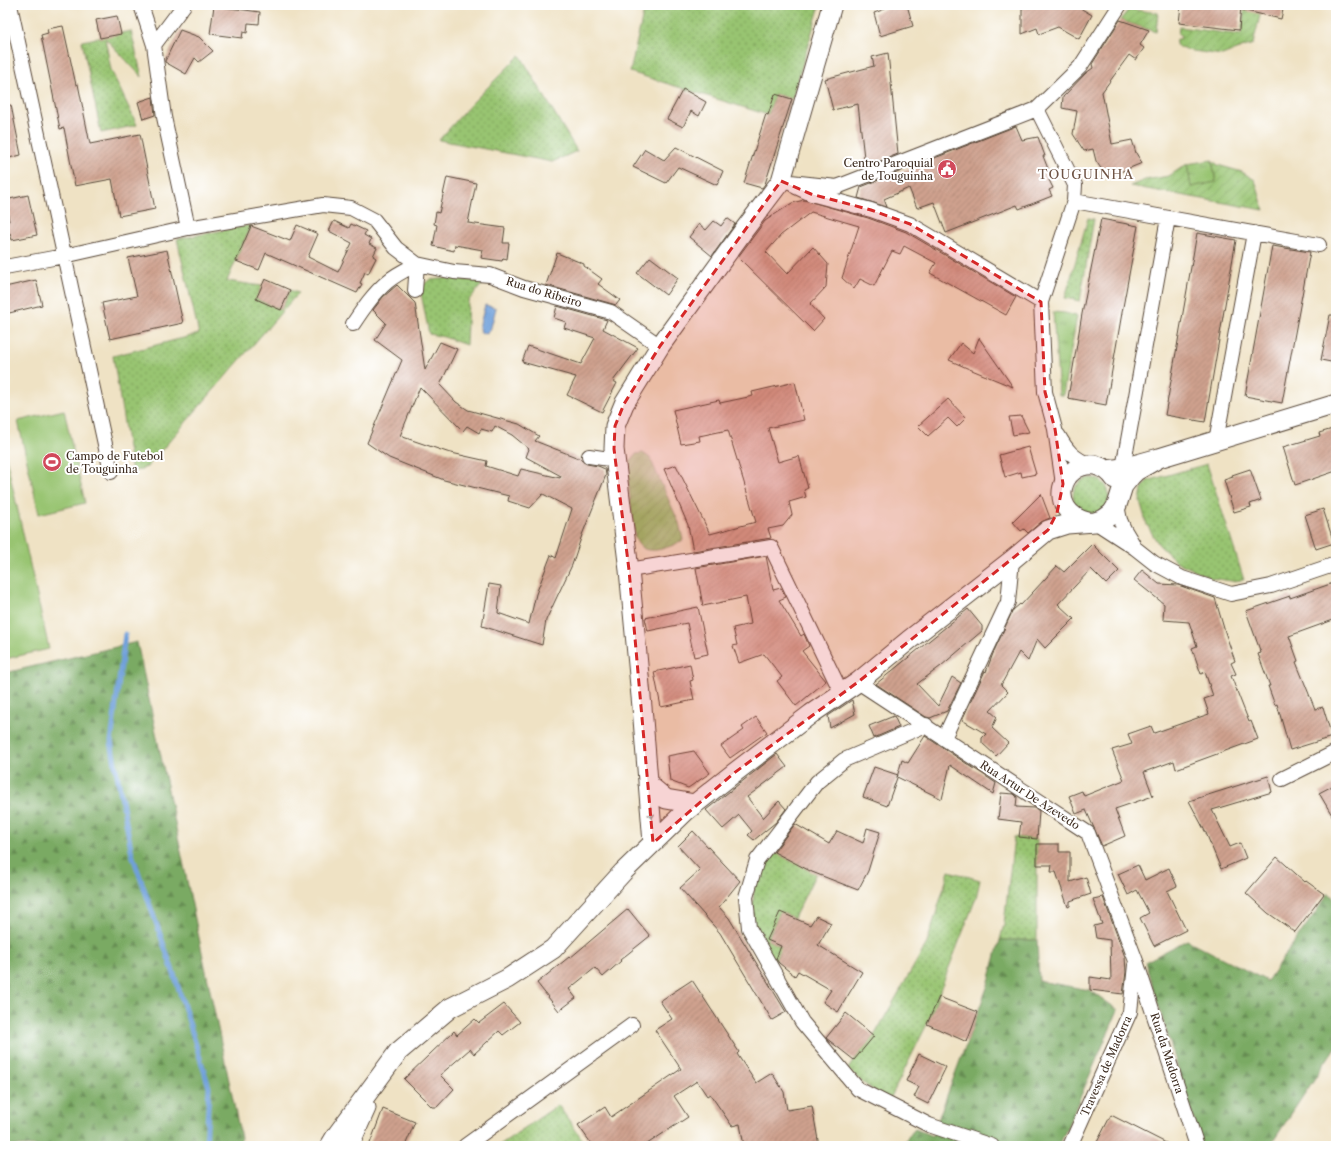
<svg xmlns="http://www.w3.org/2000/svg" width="1341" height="1151" font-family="'Libre Caslon Text',serif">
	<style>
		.grass { fill: url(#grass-dots); stroke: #6a7748 }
		.forest { fill: url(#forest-firs); stroke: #5a6a40 }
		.park { fill: url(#park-tufts); stroke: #6a7748 }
		.garden { fill: url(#garden-furrows); stroke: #6a7748 }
		.pitch { fill: #98c471; stroke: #6a7748 }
		.water { fill: #70a0da; stroke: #56657c }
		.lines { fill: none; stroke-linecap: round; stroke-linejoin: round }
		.stream { stroke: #70a0da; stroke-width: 5 }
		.building { fill: url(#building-hatch); fill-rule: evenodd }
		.street-casing { stroke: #564637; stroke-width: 16 }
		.secondary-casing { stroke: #564637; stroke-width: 21 }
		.street { stroke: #fff; stroke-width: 14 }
		.secondary { stroke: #fff; stroke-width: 19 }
		.oneway { stroke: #a79f9a }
		.marked { fill: #d62828; fill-opacity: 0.2; stroke: #d62828; stroke-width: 3; stroke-dasharray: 8 5; stroke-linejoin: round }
		.labels { text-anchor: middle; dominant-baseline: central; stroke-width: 4; stroke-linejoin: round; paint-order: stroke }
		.poi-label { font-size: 11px; fill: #3b2a1e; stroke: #fff; text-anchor: end }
		.street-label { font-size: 11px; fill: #3b2a1e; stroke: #fff }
		.quarter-label { font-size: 13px; letter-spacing: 1px; fill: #6f5445; stroke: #fff }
	</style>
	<defs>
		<pattern id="grass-dots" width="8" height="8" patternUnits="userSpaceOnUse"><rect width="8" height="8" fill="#98c471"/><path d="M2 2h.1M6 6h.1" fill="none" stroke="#7d9f5c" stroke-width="1.8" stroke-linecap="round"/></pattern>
		<pattern id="forest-firs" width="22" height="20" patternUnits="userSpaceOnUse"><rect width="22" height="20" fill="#7aaa63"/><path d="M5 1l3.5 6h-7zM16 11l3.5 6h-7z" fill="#658b51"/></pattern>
		<pattern id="park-tufts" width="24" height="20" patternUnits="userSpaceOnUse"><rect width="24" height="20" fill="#98c471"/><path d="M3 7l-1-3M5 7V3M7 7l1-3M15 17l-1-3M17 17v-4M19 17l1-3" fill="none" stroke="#7d9f5c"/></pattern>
		<pattern id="garden-furrows" width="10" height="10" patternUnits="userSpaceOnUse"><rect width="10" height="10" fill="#98c471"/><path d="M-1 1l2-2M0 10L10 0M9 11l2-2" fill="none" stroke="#7d9f5c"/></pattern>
		<pattern id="building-hatch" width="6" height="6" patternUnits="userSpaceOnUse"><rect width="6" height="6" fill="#cfa18e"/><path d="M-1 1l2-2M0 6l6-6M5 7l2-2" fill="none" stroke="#a98373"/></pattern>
	</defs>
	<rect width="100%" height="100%" fill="#fff"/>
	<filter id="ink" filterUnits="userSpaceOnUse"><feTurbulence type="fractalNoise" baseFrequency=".025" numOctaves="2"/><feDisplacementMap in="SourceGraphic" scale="8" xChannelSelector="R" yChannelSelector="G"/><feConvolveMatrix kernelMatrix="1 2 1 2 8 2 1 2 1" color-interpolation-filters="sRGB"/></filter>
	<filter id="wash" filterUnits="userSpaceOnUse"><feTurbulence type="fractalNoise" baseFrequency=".012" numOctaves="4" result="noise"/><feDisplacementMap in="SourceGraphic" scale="16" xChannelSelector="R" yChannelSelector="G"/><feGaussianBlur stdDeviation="0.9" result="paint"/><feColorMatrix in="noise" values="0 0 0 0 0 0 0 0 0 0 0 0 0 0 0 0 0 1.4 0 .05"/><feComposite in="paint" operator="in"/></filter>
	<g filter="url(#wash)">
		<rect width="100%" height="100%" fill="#efe2c4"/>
		<path class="grass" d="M645,5H820L792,99L775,94L768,115L630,72Z
			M131,31L142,77L105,38L111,70L137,125L101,133L82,41Z
			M520,55L577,151L552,162L439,140L472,103Z
			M1088,218L1094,219L1080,301L1065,298Z
			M251,225L227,281L262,286L256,299L281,310L290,290L298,293L147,467L132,472L113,356L199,334L177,239Z
			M450,278L484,282L468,301L466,345L444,337L429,334L420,288L429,280Z
			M1207,464L1244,580L1231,581L1211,578L1177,562L1159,545L1147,525L1140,501L1142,489L1147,481Z
			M1073 496a18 18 0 1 1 36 0a18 18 0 1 1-36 0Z
			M1014,837L1037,839V940H1000L1004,924Z
			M774,852L816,873L794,918L780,912L767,940L781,946L775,961L773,964L752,926L754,887L763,869Z
			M949,871L980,880L976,898L927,1024L889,1101L862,1082L848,1069L854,1060L874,1036L927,943Z
			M558,1105L587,1146H498Z"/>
		<path class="forest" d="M137,642L241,1138L236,1146H5V673Z
			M1329,893L1336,901V1046L1270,1146H1202L1145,962L1187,940L1267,981Z
			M1000,940H1037L1039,981L1090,990L1118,1010L1059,1146H900L915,1129L932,1136L988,985Z"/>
		<path class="park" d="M1212,160L1216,182L1191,187L1187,164Z
			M1053,312L1065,313L1077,316L1063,395H1059Z"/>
		<path class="garden" d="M1245,5L1262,7L1253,44L1222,55L1186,50L1176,45L1177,39H1180L1181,35L1178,34L1179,27L1241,35Z
			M1129,9L1158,13L1156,32L1120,20Z
			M1212,160L1218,165L1242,172L1255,180L1264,210L1130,186L1145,180L1169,176L1187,164L1191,187L1216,182Z
			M643,453L650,458L679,523L683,540C673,546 650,556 640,546C638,544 636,540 635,538L627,472L631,461L636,454Z"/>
		<path class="pitch" d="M64,410L85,503L39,514L18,421Z
			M5,453L49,649L5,659Z"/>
		<path class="water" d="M485,305L496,308L490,331H488L487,334L480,332L481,329L479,328Z"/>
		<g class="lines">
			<path class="stream" d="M125,634L111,742L132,854L175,977L209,1087L206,1146"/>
		</g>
		<g id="blocks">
			<path class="building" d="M883,5H907L913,26L880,36L874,13L885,9Z
				M1033,5H1075L1092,15L1079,39L1058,27L1039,34L1037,28L1022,34V8Z
				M1181,5H1241L1239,30L1179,23Z
				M1243,5H1284L1281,19L1242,10Z
				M214,6L260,12L259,24L248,23L247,33L243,32L242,38L210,34Z
				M117,16L121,34L100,38L96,20Z
				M1120,20L1149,30L1140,45L1144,48L1136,60L1129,55L1102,92L1112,144L1132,140L1136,153L1142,163L1118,173H1108L1102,170L1096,161L1093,149L1084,151L1073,134L1077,111L1062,108L1063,97L1086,73L1093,68L1092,64Z
				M63,26L76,85L78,84L90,144L140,134L155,209L119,216L112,179L75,186L64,128L60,129L41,35L48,33L47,29Z
				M180,30L199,37L213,51L199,62L195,58L186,74L165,62V61Z
				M888,53L898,154L865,167L858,104L833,110L825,79L874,66L872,57Z
				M683,89L706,102L699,116L691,111L683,127L667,119Z
				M775,94L792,99L765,184L762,188L744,183L766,114L768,115Z
				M153,97L155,115L143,119L138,102Z
				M11,105L21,155L5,159V106Z
				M1016,126L1022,140L1038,137L1045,156H1043L1052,179L1049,180L1053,188L1049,190L1052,196L1019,209L1017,205L946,233L934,202L917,208L909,188L884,199L887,207L858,198L861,187Z
				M676,147L723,171L717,185L678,167L666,183L633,167L645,149L664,160Z
				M447,177L476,183L468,223L505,228L503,243H509L507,259L503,258L502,261L481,258L483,250L455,245L454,251L433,246L437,225L434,224L436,212L439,213Z
				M28,195L37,235L12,240L10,233L5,234V222L9,221L5,200Z
				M804,200L868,218L906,232L1016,297L1006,315L930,273L936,263L904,246L900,254L892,251L874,286L860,279L854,289L842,278L859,226L811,212L781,235L766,252L787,274L813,247L828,264L826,287L810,304L824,319L813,331L738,257L765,221L792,203Z
				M727,218L735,224L712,256L689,237L699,224L706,230L714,221L721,226Z
				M1101,219L1138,226L1123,307L1106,405L1068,398L1082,314Z
				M334,221L349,228L351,224L366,231L364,235L371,239L369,244L377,248L373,256L376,258L368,274L365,272L360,283L362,284L357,293L266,253L259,270L236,261L251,226L290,241L297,225L318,234L308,257L338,272L352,243L329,231Z
				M1197,233L1236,240L1205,422L1165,415Z
				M1272,246L1310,252L1282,403L1245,396Z
				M167,250L183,323L110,339L102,303L137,296L128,258Z
				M557,253L584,264V266L602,279L598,284L620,300L616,305L546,285Z
				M650,257L678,278L666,295L637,273Z
				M265,279L290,290L281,310L256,299Z
				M36,280L42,305L5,314V287Z
				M397,285L415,303L425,370L440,342L457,349L440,385L456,402L468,410L519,424L539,436L535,441L581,459L583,462L587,464L598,466L605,469L606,475L582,535L572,565L546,620L542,645L482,626L489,584L501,586L498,613L529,624L536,594L551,555L556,558L572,509L543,494L530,508L508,501L509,496L444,480L389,458L367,443L402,360L375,340L386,323L373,310L383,297ZM420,387L463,431L467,426L479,433L481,429L492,432L495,426L512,435L529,449L526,457L561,476L560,478L521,469L518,476L486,466L487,461L447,452L400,436Z
				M557,306L607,320L603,329L638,348L613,381L617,383L602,412L567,395L576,377L522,362L528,346L581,364L595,338L564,328L566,322L554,318Z
				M1330,315H1336V363L1321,360Z
				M979,338L1013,387L967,368L949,360L961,343L973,353Z
				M795,382L804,420L768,428L778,462L799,456L808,488L804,490L806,497L789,502L792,515L783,526L768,529L771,538L693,551L688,525L664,469L676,465L710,534L756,522L728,430L699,436L700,441L681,444L673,410L719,400L720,403L753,396L752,392Z
				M948,399L966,418L957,427L948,418L928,436L918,426Z
				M1021,416L1029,432L1013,435L1009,417Z
				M1336,428V471L1295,485L1283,447L1320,436L1319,433Z
				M1028,447L1036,474L1022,477L1021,472L1005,477L999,455Z
				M1250,469L1261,500L1250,504L1251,507L1234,512L1224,480L1233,477L1232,475Z
				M1041,494L1050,518L1041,522L1028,533L1024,529L1021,531L1013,522Z
				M1323,509L1334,543L1316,549L1305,515Z
				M1092,544L1119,571L1106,584L1091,569L1058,604L1074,619L1045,648L1037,639L1028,661L1019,652L1001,685L1008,692L990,711L997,717L992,728L1008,743L996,756L982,743V738L986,734L962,720L985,671L986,672L994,651L1013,610L1020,604L1021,605L1057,566L1064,572Z
				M766,556L773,590L781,588L786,597L779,600L801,636L804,634L809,646L802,651L826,681L796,706L777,681L782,677L764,654L739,663L733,646L737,645L733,628L751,624L746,597L703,606L696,568Z
				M1142,570L1159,584L1178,585L1215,598L1225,632L1235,661L1231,663L1236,674L1231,676L1249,722L1251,721L1258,739L1176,769L1174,761L1144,772L1153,796L1115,809L1125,836L1102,846L1086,810L1076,814L1069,796L1082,791L1084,796L1124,780L1112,750L1132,744L1128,734L1151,726L1154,733L1209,714L1204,699L1213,696L1205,672L1201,674L1192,648L1197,646L1189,622L1163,620L1164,604L1134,580Z
				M1336,582V619L1289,636L1298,661L1296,662L1315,709L1323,707L1332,737L1290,750L1277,704L1275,705L1268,686H1270L1258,654L1261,653L1246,611L1290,596V598Z
				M698,607L708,654L694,657L687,623L648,631L645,618Z
				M968,609L982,626V631L941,666L917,684L938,706L952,677L961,683L947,711L930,718L926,717L876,684Z
				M690,664L693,680L690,681L694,700L661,707L654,672Z
				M852,700L855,714L830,728L828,716Z
				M894,716L899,727L874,738L869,726Z
				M756,717L767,732L730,758L721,746L744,730L742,727Z
				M925,736L996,783L993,794L950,765L942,799L897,777L902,760L908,763Z
				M694,751L710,773L688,788L670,781L667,756Z
				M777,754L787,767L747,797L763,818L779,801L786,809L776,822L754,840L748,835L752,831L739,815L723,829L706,810Z
				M874,767L898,775L887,806L863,797Z
				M1268,776L1272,792L1212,810L1230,847L1240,843L1246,858L1221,869L1206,833L1189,801Z
				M1336,784V822L1319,793Z
				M1001,793L1014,794L1017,797L1016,807L1035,808L1039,811L1037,839L1019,837L1021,822L998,819Z
				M795,824L829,844L837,831L863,843L867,828L880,832L868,871L858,890L812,872L774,852Z
				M693,831L740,881L719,907L729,918L786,1012L772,1020L720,933L680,888L700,870L678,846Z
				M1037,844H1059V852H1070V882L1086,877L1091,894L1070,901V906L1068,907L1056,872H1051L1052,865H1037Z
				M1277,857L1305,882L1306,881L1324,894L1295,932L1268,913L1246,893Z
				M1138,865L1145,880L1169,868L1177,886L1167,891L1186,930L1154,946L1140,918L1149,913L1137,890L1128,895L1118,874Z
				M1103,897L1125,957L1126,972L1123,994L1090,990V977L1111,980L1110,940L1096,938L1094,926L1102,924L1093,899Z
				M628,909L650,936L620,960L621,961L603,977L595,968L569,989L576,998L559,1011L537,983L569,957L570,958Z
				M780,912L810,925L816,916L831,923L818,945L862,972L838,1012L823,1002L831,990L798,971L795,976L779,963L776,959L781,946L767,940Z
				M692,980L739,1052L737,1054L756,1083L772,1073L784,1092L787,1110L812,1106L819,1146H744L740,1124L732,1126L710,1094L707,1096L697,1081L674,1096L688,1117L644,1146H593L578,1125L605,1107L611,1117L681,1069L655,1030L672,1019L660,1001Z
				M939,997L978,1012L967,1042L927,1024Z
				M504,1004L520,1022L503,1035L499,1031L474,1054L470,1049L440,1075L454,1089L437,1107H432L404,1079L454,1031L457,1035L475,1019L479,1023Z
				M846,1013L874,1036L854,1060L826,1038Z
				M919,1054L946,1067L928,1104L914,1097L919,1087L906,1081Z
				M383,1109L415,1122L405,1146H369Z
				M1111,1115L1172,1146H1095Z"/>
		</g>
	</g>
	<g filter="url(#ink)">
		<use href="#blocks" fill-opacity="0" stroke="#564637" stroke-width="1"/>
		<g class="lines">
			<g class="street-casing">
				<path id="street" d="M10,5L111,472
					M141,5L154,45L164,117L188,228
					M154,45L184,5
					M1037,109L1075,185L1074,201L1041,302L1045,392L1055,429L1063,484
					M781,181L837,187L1037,109L1080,67L1120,5
					M796,187L811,194L871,210L910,224L1041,302
					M1074,201L1319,245
					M5,267L64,256L188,228L323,205L351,208L374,220L396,248L417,264L454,272L490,275L524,288L611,312L660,346
					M415,291L417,264
					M353,324C363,309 373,294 387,282C396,274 407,269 417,264
					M1058,435C1067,451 1073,458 1090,465
					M1216,441L1254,233
					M589,456L616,460
					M1123,468L1168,218
					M1117,505L1120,520L1124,529L1133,544
					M1095,522L1135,548L1154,563L1182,578L1231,594L1271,586L1336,564
					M629,570L771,547L842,694
					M858,682L1088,833L1136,961L1197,1146
					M926,725L844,760L817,782L757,860L746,897L749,928L802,1022L858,1089L929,1125L992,1146
					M944,738L1008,602L1012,560
					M1282,779L1336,752
					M465,1146L632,1025
					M1070,1146L1130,1012L1135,965"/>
			</g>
			<g class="secondary-casing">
				<path id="secondary" d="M1107,470L1123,468L1159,458L1336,404
					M1087,522C1046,511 1060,461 1095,465C1103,467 1110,471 1115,479
					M648,784L666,799L695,804
					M653,843L642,707L629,570L614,449L615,426L624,404L660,346L744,230L781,181L832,5
					M330,1146L336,1136L398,1052L450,1008L507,979L553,949L623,872L686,811L734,773L811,714L858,682L909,640L1012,560L1048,530L1067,524L1095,522L1104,519L1112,513L1117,505L1123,486L1131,476L1136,471L1159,458
					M349,1146L366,1108"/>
			</g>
			<use href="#street" class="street"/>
			<use href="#secondary" class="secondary"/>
		</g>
		<defs><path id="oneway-shaft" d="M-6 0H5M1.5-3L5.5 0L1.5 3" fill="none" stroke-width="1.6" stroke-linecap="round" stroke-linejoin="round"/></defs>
		<use class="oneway" href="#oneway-shaft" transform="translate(651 813) rotate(85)"/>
	</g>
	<path class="marked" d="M781,181L811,194L871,210L910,224L1041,302L1045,392L1055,429L1063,484L1057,513L1048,530L858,682L734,773L653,843L629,570L614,449L615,426L624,404L660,346Z"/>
	<defs>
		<g id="civic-disc" transform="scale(1)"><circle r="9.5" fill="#d1495b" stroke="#fff"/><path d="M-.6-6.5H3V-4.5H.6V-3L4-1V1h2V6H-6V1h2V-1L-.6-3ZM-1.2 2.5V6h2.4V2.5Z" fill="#fff"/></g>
		<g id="stadium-disc" transform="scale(1)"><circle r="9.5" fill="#d1495b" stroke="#fff"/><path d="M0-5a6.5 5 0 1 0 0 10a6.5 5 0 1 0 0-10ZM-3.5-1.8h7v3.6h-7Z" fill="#fff"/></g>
	</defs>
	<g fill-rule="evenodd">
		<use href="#civic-disc" x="947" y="169"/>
		<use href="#stadium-disc" x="52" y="462"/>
	</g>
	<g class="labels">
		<g class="poi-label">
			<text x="933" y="163">Centro Paroquial<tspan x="933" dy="13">de Touguinha</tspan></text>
			<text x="66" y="456" text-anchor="start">Campo de Futebol<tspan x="66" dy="13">de Touguinha</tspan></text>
		</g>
		<g class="street-label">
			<text transform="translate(544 292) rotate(17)">Rua do Ribeiro</text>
			<text transform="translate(1030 795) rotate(33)">Rua Artur De Azevedo</text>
			<text transform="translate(1167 1053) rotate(72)">Rua da Madorra</text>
			<text transform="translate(1106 1066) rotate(-66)">Travessa de Madorra</text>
		</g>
		<g class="quarter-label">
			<text x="1086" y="174">TOUGUINHA</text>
		</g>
	</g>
	<rect width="1341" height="1151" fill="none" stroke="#fff" stroke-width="20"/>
</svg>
